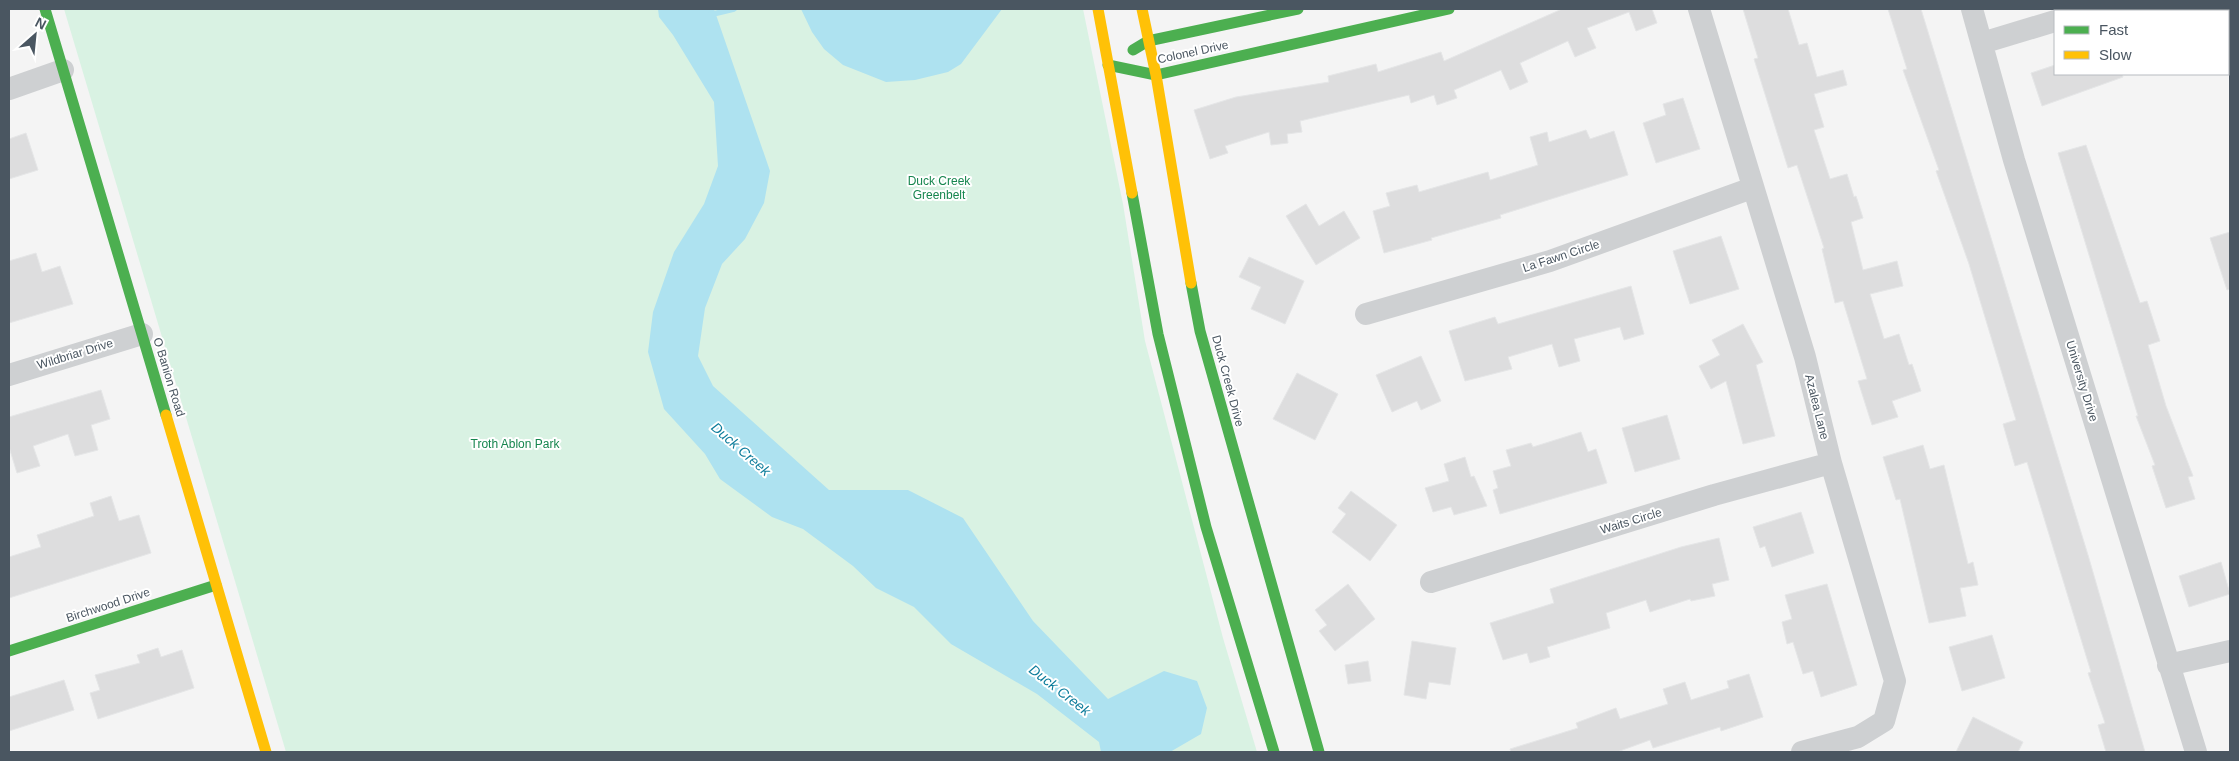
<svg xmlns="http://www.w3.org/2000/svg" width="2239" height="761" font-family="Arial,sans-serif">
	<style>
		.green { fill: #d9f2e3 }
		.water { fill: #aee2f0 }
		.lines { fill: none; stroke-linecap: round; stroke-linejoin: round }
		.stream { stroke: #aee2f0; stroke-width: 5.5 }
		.building { fill: #ddddde; stroke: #e5e6e7 }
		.street { stroke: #ced0d2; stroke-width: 22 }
		.fast { stroke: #4caf50; stroke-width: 11 }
		.slow { stroke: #ffc107; stroke-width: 11 }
		.labels { text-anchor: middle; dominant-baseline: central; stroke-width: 4; stroke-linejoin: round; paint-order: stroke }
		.street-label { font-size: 12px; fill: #4a5661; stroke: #fff }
		.park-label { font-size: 12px; fill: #17864f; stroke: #fff }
		.water-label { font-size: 14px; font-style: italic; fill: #0c7c9b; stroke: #fff }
	</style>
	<rect width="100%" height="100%" fill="#f4f4f4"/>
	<path class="green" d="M64,9H1083L1123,204L1145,341L1223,638L1257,752H286Z"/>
	<path class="water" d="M658,9H714L770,171L764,203L745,239L722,264L705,308L698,356L713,386L829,490H908L963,518L1033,621L1108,699L1164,671L1197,681L1207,708L1201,734L1170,752H1101L1099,742L1037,694L951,644L914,607L876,588L853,566L803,529L772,517L720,479L705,454L664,409L648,352L653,312L674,252L704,204L718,166L714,102L673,35L659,17Z
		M801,9H1002L961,64L948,72L915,80L886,82L843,65L824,49L812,32Z"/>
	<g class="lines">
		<path class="stream" d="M709,15L734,9"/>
	</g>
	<path class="building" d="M1562,9H1652L1657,23L1636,31L1629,12L1587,28L1596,48L1575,57L1568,41L1520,63L1528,82L1510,90L1501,70L1454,90L1457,98L1437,105L1434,95L1411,103L1409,95L1300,121L1302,132L1287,134L1288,143L1271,145L1269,132L1225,146L1228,153L1210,159L1194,110L1236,97L1329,82L1328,76L1376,64L1378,72L1441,52L1444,61Z
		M1743,9H1788L1799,45L1807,43L1817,77L1843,70L1847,85L1814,94L1824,127L1814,130L1830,179L1847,174L1854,197L1856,196L1863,218L1851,222L1863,270L1897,261L1903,286L1870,294L1884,339L1899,334L1909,365L1912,364L1921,391L1892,401L1898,417L1872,425L1858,381L1867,379L1843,301L1835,303L1822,249L1824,248L1797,165L1788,168L1754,59L1758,58Z
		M1888,9H1921L2088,555L2145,752H2106L2098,725L2105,723L2088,673L2091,672L2027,462L2015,466L2003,424L2016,420L1969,264L1936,171L1939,170L1903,70L1907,69Z
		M2055,65V74H2122L2123,77L2042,106L2031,73Z
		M1683,98L1700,149L1656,163L1643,123L1666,115L1663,104Z
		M1586,130L1590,139L1614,131L1628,175L1500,215L1501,218L1431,238L1432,240L1384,253L1373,211L1390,206L1386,193L1417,185L1419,192L1488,172L1490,180L1538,165L1530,137L1547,132L1549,142Z
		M26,133L38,170L9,179V139Z
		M2086,145L2140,303L2147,301L2160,341L2148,345L2166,406L2193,476L2188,477L2195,499L2166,508L2152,466L2155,465L2136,416H2138L2058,153Z
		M1306,204L1319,226L1344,211L1360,238L1316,265L1286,216Z
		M2230,232V289L2227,290L2210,238Z
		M1721,236L1739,289L1690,304L1673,251Z
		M36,253L42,272L60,266L73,304L9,323V261Z
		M1249,257L1304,281L1285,324L1251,309L1261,287L1239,277Z
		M1631,286L1644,334L1624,340L1620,327L1574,339L1580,361L1559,367L1552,344L1508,357L1512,369L1465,381L1449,331L1495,317L1498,324Z
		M1743,324L1763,362L1756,365L1775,436L1743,444L1726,381L1711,389L1699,366L1720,355L1712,340Z
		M1421,356L1441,401L1421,410L1417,401L1392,412L1376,375Z
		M1297,373L1338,394L1315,440L1273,419Z
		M101,390L110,419L91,425L98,450L75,456L68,434L33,446L40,466L17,473L9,447V417Z
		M1667,415L1680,459L1635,472L1622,428Z
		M1581,432L1588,452L1596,449L1607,483L1500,514L1493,490L1498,488L1493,471L1511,466L1506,450L1531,443L1533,447Z
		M1923,445L1930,469L1944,465L1968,564L1973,562L1978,585L1960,588L1966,616L1929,623L1900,499L1896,500L1883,457Z
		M1465,457L1471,477L1474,476L1487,506L1454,515L1451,507L1433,512L1425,488L1449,481L1444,464Z
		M1351,491L1397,525L1370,561L1332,532L1346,514L1338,508Z
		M111,496L119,521L139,515L151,553L9,598V557L41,547L37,535L94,516L90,503Z
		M1801,512L1814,553L1772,567L1765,546L1760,548L1753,527Z
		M1719,538L1729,580L1712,584L1715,596L1691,601L1690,599L1650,612L1646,600L1606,613L1610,628L1547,647L1550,657L1530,663L1527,653L1503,660L1490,623L1554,603L1550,589L1681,547Z
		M2221,562L2230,594L2189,607L2179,576Z
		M1348,584L1375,619L1335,651L1319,631L1327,625L1315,610Z
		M1827,584L1857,685L1821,697L1813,671L1803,674L1793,642L1787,644L1782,622L1792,619L1785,595Z
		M1992,635L2005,678L1962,691L1949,647Z
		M1412,641L1456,648L1450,685L1429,682L1426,699L1404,695Z
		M158,648L161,657L182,650L194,688L98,719L90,693L100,690L95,675L140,663L137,655Z
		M1368,661L1371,681L1348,684L1345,665Z
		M1749,674L1763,717L1721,731L1720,727L1653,748L1650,740L1617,752H1511L1510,749L1578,728L1576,723L1616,708L1620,719L1668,704L1663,689L1685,682L1691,700L1729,688L1727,681Z
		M64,680L74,710L9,731V697Z
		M1973,717L2023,742L2018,752H1956Z"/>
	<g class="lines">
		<path class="street" d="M1699,9L1805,357L1831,463L1895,681L1884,721L1858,737L1802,752
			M1972,9L2014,160L2196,752
			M2089,11L2097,9
			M1982,43L2055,21
			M9,89L63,70
			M1366,314L1550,261L1752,188
			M9,375L142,334
			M1431,582L1714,495L1831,463
			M2168,665L2230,651"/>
		<path class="fast" d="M45,9L166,415
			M1133,50L1148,41L1298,9
			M1108,65L1156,75L1449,9
			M1132,193L1158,334L1206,527L1274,752
			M1191,283L1200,331L1319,752
			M9,651L216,585"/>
		<path class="slow" d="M1098,9L1132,193
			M1142,9L1156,75L1191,283
			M166,415L266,752"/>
	</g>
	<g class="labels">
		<g class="street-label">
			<text transform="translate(1193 52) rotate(-12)">Colonel Drive</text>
			<text transform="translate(1561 256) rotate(-18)">La Fawn Circle</text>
			<text transform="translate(75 354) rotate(-17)">Wildbriar Drive</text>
			<text transform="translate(169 377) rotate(73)">O Banion Road</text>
			<text transform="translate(1228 381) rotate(75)">Duck Creek Drive</text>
			<text transform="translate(2082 381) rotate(73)">University Drive</text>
			<text transform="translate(1817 407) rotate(76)">Azalea Lane</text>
			<text transform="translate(1631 521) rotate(-17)">Waits Circle</text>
			<text transform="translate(108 605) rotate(-18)">Birchwood Drive</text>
		</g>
		<g class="park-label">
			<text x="939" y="181">Duck Creek<tspan x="939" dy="14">Greenbelt</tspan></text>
			<text x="515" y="444">Troth Ablon Park</text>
		</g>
		<g class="water-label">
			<text transform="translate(741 449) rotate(41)">Duck Creek</text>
			<text transform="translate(1060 690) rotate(38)">Duck Creek</text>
		</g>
	</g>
	<rect width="2239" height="761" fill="none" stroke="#4a5661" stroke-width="20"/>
	<rect x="2054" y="10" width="175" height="65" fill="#ffffff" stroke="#b7bbc0"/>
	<rect x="2064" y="26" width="25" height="8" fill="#4caf50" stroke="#b7bbc0"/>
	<text x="2099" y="35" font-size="15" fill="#4a5661">Fast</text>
	<rect x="2064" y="51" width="25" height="8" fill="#ffc107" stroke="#b7bbc0"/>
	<text x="2099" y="60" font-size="15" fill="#4a5661">Slow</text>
	<g transform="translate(35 35) rotate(27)" stroke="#ffffff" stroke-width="4" paint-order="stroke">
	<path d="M0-4L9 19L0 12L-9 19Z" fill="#4a5661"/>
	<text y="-8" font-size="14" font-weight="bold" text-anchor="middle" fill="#4a5661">N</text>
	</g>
</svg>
